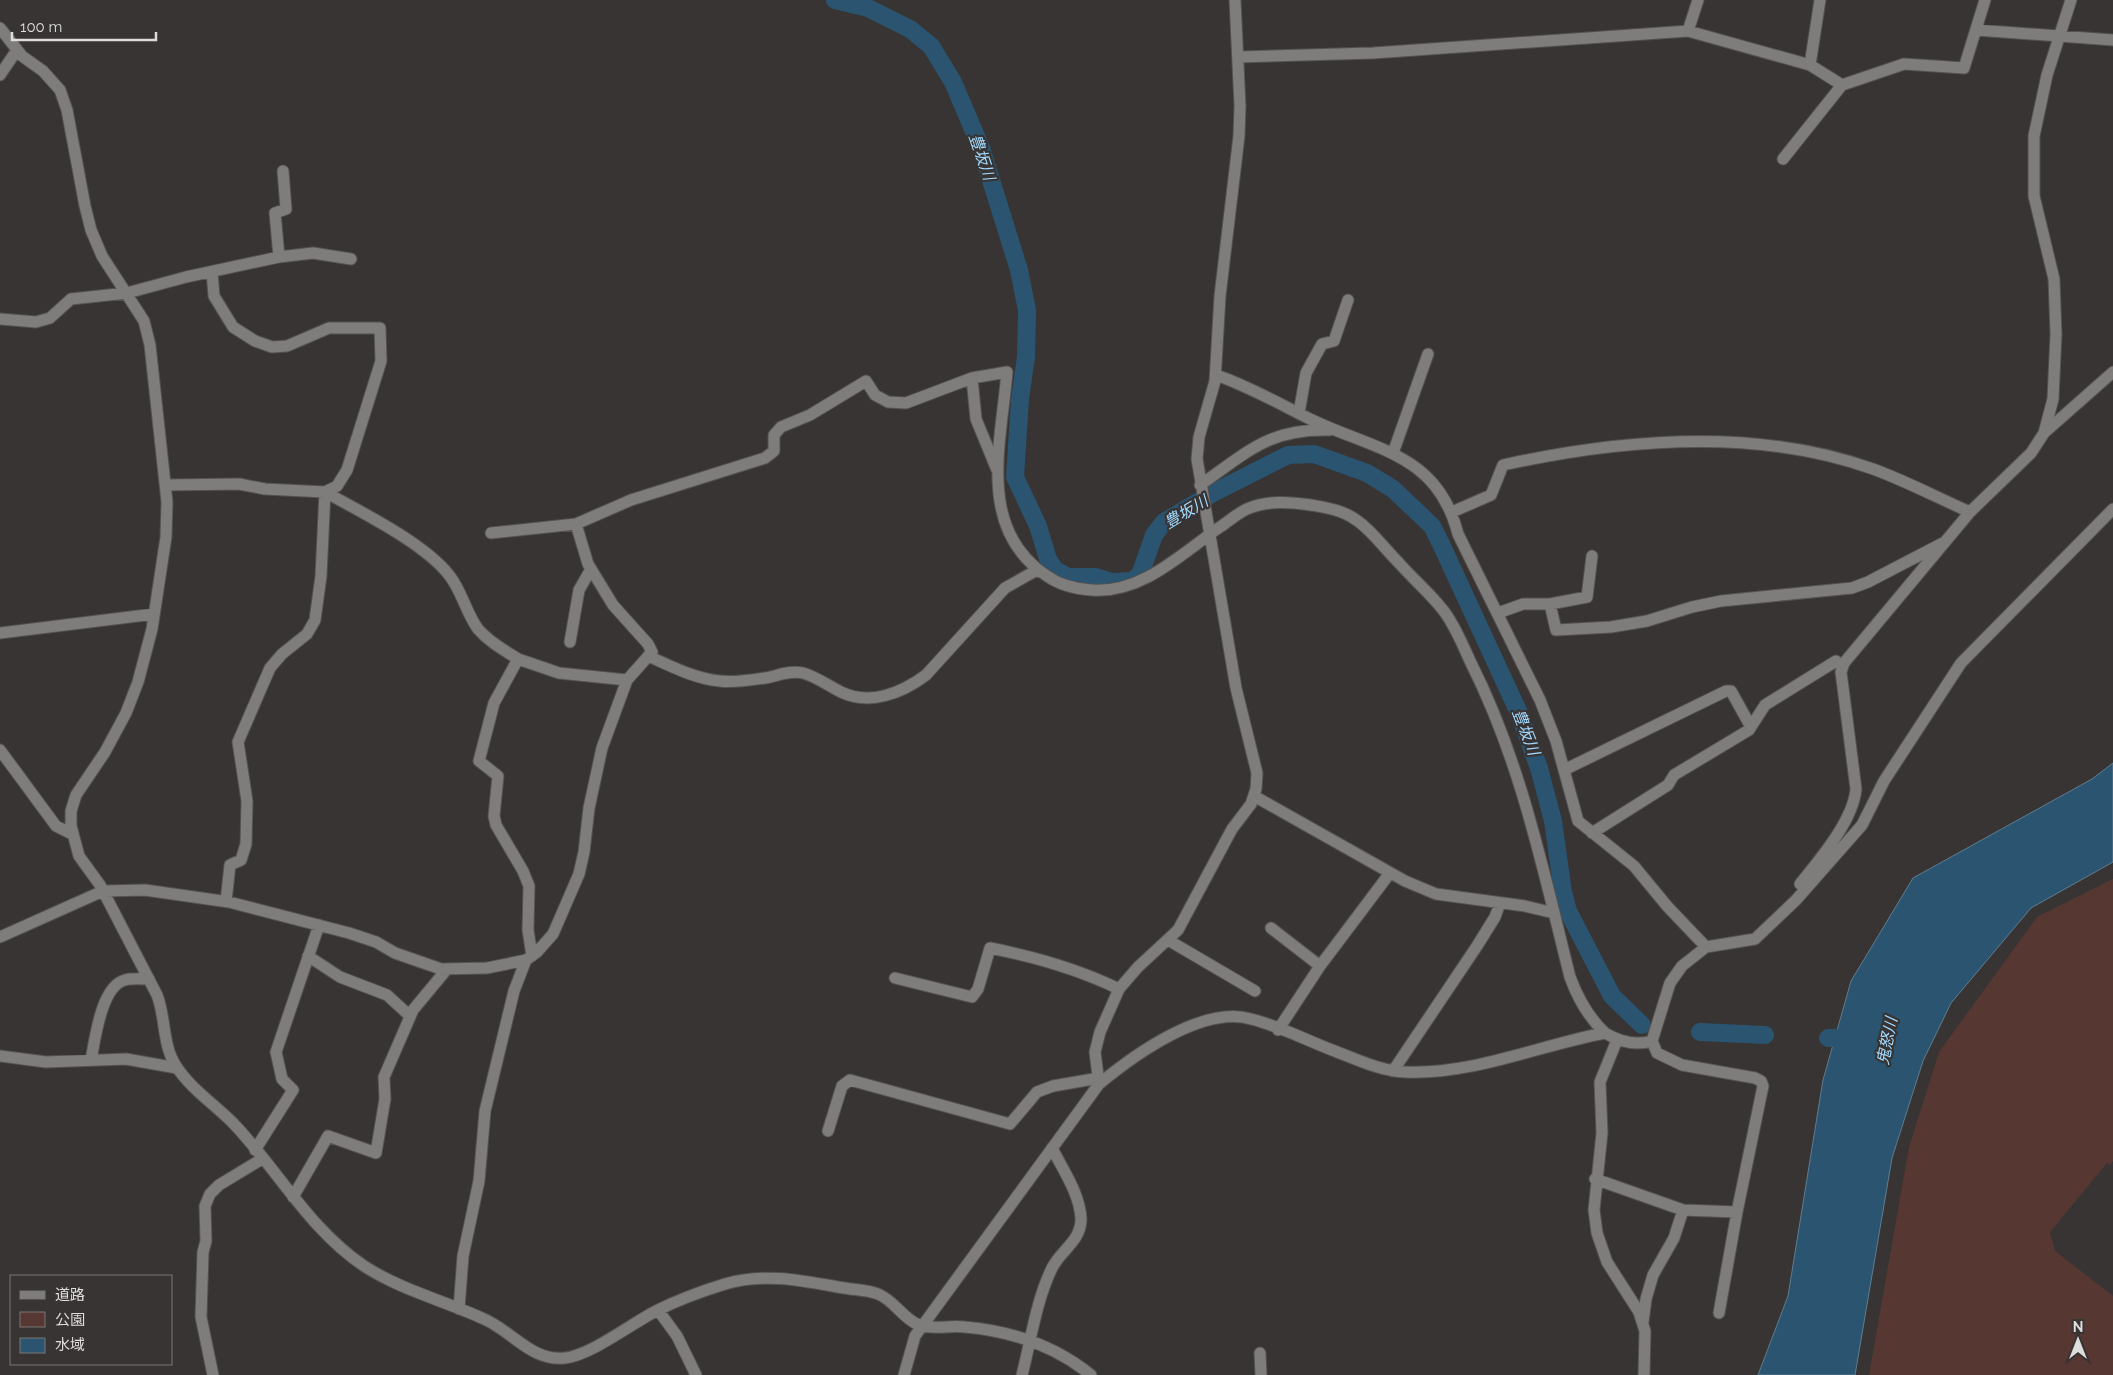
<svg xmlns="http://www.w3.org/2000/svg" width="2113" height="1375" font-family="Raleway,'Noto Sans JP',sans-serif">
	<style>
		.green { fill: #573732 }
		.water { fill: #2a5470; stroke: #607d90 }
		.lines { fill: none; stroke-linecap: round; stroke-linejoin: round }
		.river { stroke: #2a5470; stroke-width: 18 }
		.minor-casing { stroke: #555251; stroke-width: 13 }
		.minor { stroke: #7e7d7c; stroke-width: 11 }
		.labels { text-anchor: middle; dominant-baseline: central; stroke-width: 4.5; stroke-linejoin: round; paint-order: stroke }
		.water-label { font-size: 16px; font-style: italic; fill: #a3d9ff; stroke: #373433 }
	</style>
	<rect width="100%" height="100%" fill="#373433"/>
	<path class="green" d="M2113,879V1161L2110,1165L2107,1163L2050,1232L2055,1251L2113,1296V1375H1869L1909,1147L1939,1052L2037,917Z"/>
	<path class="water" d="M2113,763V862L2031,908L1951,1003L1923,1061L1892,1158L1855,1375H1758L1788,1296L1823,1080L1851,981L1913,878L2092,779Z"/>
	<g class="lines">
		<path class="river" d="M835,0L868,8L910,29L931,46L953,82L981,148L1019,270L1027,310L1026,357L1020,399L1015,477L1038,526L1048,559L1055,570L1068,577H1096L1112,582L1132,581L1140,575L1154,535L1164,522L1213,493L1288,455L1314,454L1367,473L1393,489L1432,526L1441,544L1519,713L1539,768L1553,821L1563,892L1568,911L1612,996L1642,1025
			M1700,1032L1765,1035
			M1828,1038H1858"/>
		<g class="minor-casing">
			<path id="minor" d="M0,28L22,56L43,71L60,90L67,110L85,206L91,230L102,256L144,321L150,345L167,502L166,537L152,629L138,682L126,713L105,752L76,795L71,811V826L79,856L100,885L157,995C166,1018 162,1044 176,1066C190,1088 214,1104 233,1123C278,1170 309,1229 364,1266C401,1290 445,1301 484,1319C512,1331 532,1362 565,1358C591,1355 631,1324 656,1311C678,1300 702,1291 725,1284C765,1272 804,1281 844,1288C855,1290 868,1290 878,1294C894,1300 903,1319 919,1325C932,1330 951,1325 965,1327C1011,1331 1055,1346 1091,1375
				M1976,30L2113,40
				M1688,31L1698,0
				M1238,57L1373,53L1688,31L1810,65L1842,85L1904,64L1964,68L1985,0
				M1810,65L1820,0
				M0,75L17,50
				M1783,159L1842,85
				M279,257L275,213L286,209L283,171
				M0,319L36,322L50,318L71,299L127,293L186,277L279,257L313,253L351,259
				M1216,375C1248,386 1276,402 1306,417C1371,450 1437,451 1458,534L1540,700L1556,741L1578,821L1634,866L1667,906L1706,947
				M972,378L976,419L997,470
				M1299,413L1306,373L1322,344L1334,341L1348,300
				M2044,433L2113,372
				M1393,453L1428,354
				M165,485L239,484L265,489L325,492L337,486L347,470L381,361L380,328H329L287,346L272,347L255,341L233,327L214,296L212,272
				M1200,485C1248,452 1269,428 1330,430
				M1452,512L1491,495L1503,465C1621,439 1756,427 1873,469C1906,481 1938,498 1970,512
				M491,533L576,524L631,500L765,458L774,451V435L781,427L810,415L866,381L875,395L888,402L906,403L972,378L1007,372C1001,444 976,529 1047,576C1061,586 1076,589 1092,590C1142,594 1182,553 1220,527C1229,521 1238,513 1247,509C1268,500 1290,502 1311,505C1323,507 1337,509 1348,515C1368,525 1383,547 1399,563C1413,579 1430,593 1443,610C1455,625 1463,646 1471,663C1521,762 1543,870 1570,977C1578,999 1588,1017 1605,1033
				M1550,604L1556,630L1611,627L1647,621L1692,607L1721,601L1852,588L1868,582L1943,543
				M1498,613L1523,604H1550L1587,597L1592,556
				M0,633L154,614
				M570,642L579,590L591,569
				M648,656C671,666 695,679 720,681C734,683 751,680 765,678C778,676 789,670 803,673C815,676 829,686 841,692C870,706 902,693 926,675L1005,588L1037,570
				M0,750L56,826L72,834
				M1564,770L1726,691H1731L1751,727
				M1254,796L1405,881L1436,894L1525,906L1554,913
				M1592,833L1668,785L1674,775L1749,730L1765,705L1836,661
				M1800,884C1820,859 1853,821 1856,789L1841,672L1844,663L1970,512L2031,453L2044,433L2053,399L2056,334L2054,279L2034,196V136L2047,75L2071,0
				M226,901L230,865L241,860L246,844L247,801L238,742L270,668L282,654L307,634L315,620L321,576L325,492C361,512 424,543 449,575C462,591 466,613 478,629C489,642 504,650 518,659
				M1271,928L1320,966L1278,1030
				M0,937L103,891L145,890L229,902L349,933L376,942L395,953L441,969L487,968L526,960L537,952L553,934L579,874L584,852L589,808L602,748L627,680
				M1168,940L1255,991
				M308,956L340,977L387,995L410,1016
				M532,956L528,930L529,886L523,871L496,825L494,816L498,776L479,761L494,703L518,659L559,673L627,680L652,652L648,644L613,605L588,564L576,524
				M1320,966L1390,873
				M895,978L972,997L978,989L990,948C1036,957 1078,969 1119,989
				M1617,1040L1600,1082L1602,1133L1594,1210L1597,1233L1607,1262L1639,1312L1645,1331L1644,1375
				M1652,1041L1657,1053L1682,1065L1755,1078L1761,1081L1763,1086L1737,1212L1719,1313
				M0,1056L46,1062L126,1059L177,1068
				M91,1060C95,1040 101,986 125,980C132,978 142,979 149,979
				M1393,1071L1477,946L1495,917L1500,903
				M1099,1084L1095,1052L1100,1032L1119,989L1138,967L1178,930L1232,829L1251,804L1256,789L1257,773L1236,688L1197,459L1199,437L1215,381L1220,296L1239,136L1240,106L1235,0
				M828,1131L842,1086L850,1080L1010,1124L1037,1092L1053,1086L1099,1078
				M255,1150L293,1090L282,1079L276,1052L319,925
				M1595,1179L1683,1210L1737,1212
				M293,1197L328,1136L376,1153L385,1099L384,1077L413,1010L447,969
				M459,1309L463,1256L479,1181L485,1111L514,991L526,960
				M658,1310L677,1336L696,1375
				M1643,1322L1646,1299L1653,1275L1674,1238L1683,1210
				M1260,1353L1261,1375
				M213,1375L201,1317L203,1252L206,1241L205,1206L210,1194L219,1185L262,1159
				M904,1375L915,1336L1099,1084C1134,1055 1203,1005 1251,1019C1279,1026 1306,1040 1332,1050C1356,1059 1380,1071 1405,1072C1472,1075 1540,1045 1605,1033C1620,1042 1635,1046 1652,1041L1670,983L1682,966L1706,947L1755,939L1796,900L1862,825L1884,781L1961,663L2113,509
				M1022,1375C1031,1340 1036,1301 1052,1268C1061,1250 1081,1241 1081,1219C1080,1194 1063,1170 1052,1148"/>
		</g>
		<use href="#minor" class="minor"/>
	</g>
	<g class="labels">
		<g class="water-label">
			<text transform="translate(982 157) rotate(71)">豊坂川</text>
			<text transform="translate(1186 512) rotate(-31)">豊坂川</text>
			<text transform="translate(1526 732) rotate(69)">豊坂川</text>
			<text transform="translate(1887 1041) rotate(-79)">鬼怒川</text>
		</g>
	</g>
	<rect x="10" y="1275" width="162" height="90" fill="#373433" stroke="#7a7777"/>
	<rect x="20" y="1291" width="25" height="8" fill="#7e7d7c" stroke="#7a7777"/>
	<text x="55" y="1300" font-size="15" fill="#dedcdc">道路</text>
	<rect x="20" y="1312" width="25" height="15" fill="#573732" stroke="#7a7777"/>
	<text x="55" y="1325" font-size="15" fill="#dedcdc">公園</text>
	<rect x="20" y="1338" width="25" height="15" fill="#2a5470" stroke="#7a7777"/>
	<text x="55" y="1350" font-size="15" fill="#dedcdc">水域</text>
	<g transform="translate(2078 1340)" stroke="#373433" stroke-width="4" paint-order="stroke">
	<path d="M0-4L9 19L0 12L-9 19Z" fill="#dedcdc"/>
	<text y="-8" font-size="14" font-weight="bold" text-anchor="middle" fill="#dedcdc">N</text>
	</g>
	<path d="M12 32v8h144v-8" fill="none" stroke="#dedcdc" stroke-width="2.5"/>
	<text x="20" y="32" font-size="15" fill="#dedcdc" stroke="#373433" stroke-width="4" paint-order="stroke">100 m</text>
</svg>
